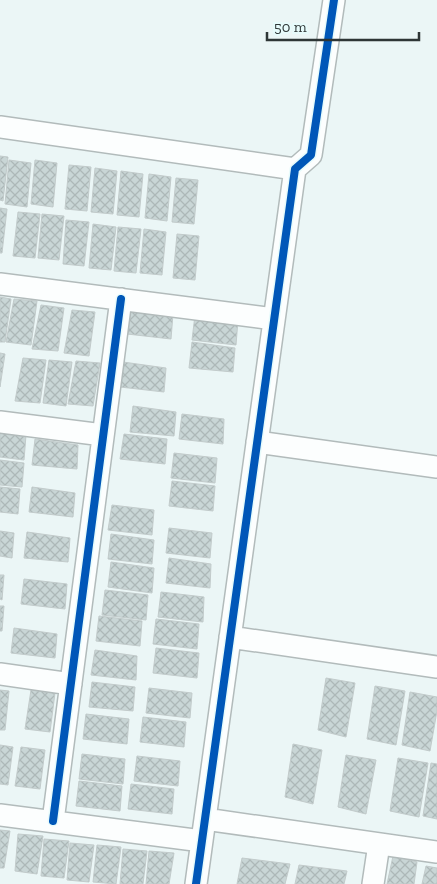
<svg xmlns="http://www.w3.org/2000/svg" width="437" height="884" font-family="'Zilla Slab',serif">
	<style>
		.building { fill: url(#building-cross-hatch); stroke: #c2cbcb }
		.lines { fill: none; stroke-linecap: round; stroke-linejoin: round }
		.minor-casing { stroke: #b2bbbb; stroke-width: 24 }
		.minor { stroke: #fcfefe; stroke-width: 21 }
		.cycleway-casing { stroke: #e7fbfb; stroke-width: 11 }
		.cycleway { stroke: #0057b8; stroke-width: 8 }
	</style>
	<defs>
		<pattern id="building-cross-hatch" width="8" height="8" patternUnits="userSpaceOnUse" patternTransform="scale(1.25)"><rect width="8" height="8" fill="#c9d6d6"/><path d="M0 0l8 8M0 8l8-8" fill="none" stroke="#adb8b8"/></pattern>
	</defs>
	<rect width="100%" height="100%" fill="#ebf6f6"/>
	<path class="building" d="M0,156L8,157L3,201L0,200Z
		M9,160L31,163L27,207L5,204Z
		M35,160L57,163L53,207L31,204Z
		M69,165L91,167L87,211L65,209Z
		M95,168L117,171L113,214L91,212Z
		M121,171L143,174L139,217L117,215Z
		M149,174L171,177L167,221L145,218Z
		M176,178L198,180L194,224L172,222Z
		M0,208L7,209L2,253H0Z
		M18,212L40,214L35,258L13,256Z
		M42,214L64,216L59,260L38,258Z
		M66,220L89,222L84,266L63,264Z
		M93,224L116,227L111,270L89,268Z
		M118,227L141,229L136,273L114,271Z
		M144,229L166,232L162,275L140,273Z
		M177,234L199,236L195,280L173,278Z
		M0,297L11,299L5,342H0Z
		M14,299L37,301L31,345L6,342Z
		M41,305L64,308L58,351L32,349Z
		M130,309L173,314L171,339L127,334Z
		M72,310L95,312L89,356L64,353Z
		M195,315L238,320L236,345L192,340Z
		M192,342L235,348L233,372L189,368Z
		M0,353L5,354L0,387Z
		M23,358L46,360L40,403L15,401Z
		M49,360L72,362L66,406L43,403Z
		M76,361L100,363L93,406L68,404Z
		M123,362L166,368L164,392L120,387Z
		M133,406L176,412L174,436L130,432Z
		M182,414L224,419L223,444L179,439Z
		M0,432L26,435L24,460L0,457Z
		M124,434L167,439L165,464L120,459Z
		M35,439L78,445L77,469L32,465Z
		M174,453L217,458L215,483L171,478Z
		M0,460L24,463L22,487L0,485Z
		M172,481L215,486L213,511L169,506Z
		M0,487L20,489L18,514L0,512Z
		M32,487L75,493L73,517L29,512Z
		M112,505L154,510L152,535L108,530Z
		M169,528L212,533L210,558L166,553Z
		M0,531L14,533L12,558L0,556Z
		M27,532L70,538L68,562L24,558Z
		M111,534L154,540L152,564L108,559Z
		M169,558L211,564L210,588L166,583Z
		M111,562L154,568L152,593L108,587Z
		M0,575H4L2,600L0,599Z
		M24,579L67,584L65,609L21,604Z
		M105,590L148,595L146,620L102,615Z
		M161,592L204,597L203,622L158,617Z
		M0,606H4L2,631H0Z
		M99,616L142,621L140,646L96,641Z
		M156,619L199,624L197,649L153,644Z
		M14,628L57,634L55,658L11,653Z
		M156,648L199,653L197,678L153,673Z
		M95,650L137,656L136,680L91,675Z
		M326,678L355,683L346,737L318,730Z
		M92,682L135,687L133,711L89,707Z
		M375,686L405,691L396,745L367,739Z
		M149,688L192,693L190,718L146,713Z
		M0,690L9,691L5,730H0Z
		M31,690L55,693L50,732L25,729Z
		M410,692L437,697V711L430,751L402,745Z
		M86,714L129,719L127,744L83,739Z
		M143,717L186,722L184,747L140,742Z
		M293,744L322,750L313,804L285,797Z
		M0,745L13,747L8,785L0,784Z
		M21,747L45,750L40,789L15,786Z
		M82,754L125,759L123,784L79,779Z
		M346,755L376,760L366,814L338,807Z
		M137,756L180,761L178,786L134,781Z
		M398,758L428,763L419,817L390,811Z
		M431,763L437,764V819L423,816Z
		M79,781L122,786L120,811L76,806Z
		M131,784L174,789L172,814L128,809Z
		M0,830L10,831L4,868H0Z
		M18,834L43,836L37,874L15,871Z
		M44,839L69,841L64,878L41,876Z
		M70,843L94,845L89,882L67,880Z
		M97,845L121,847L116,884L93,882Z
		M123,849L147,851L143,884H120Z
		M149,851L174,853L169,884H146Z
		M393,856L417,862L414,884H387Z
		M242,858L290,864L285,884H237Z
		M299,865L347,871L344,884H295Z
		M426,866L437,868V884H422Z"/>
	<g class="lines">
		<g class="minor-casing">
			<path id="minor" d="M0,127L295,169
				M0,284L274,319
				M0,422L103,435
				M257,442L437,467
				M230,637L437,667
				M0,674L71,684
				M0,815L202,841
				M205,819L437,852
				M53,821L121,299
				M196,884L295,169L311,155L334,0
				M373,884L379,844"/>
		</g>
		<use href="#minor" class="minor"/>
		<g class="cycleway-casing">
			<path id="cycleway" d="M53,821L121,299
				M196,884L295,169L311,155L334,0"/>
		</g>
		<use href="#cycleway" class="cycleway"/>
	</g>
	<path d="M267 32v8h152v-8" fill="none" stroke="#2e3636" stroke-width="2.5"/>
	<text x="274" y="32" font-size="15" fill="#2e3636" stroke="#e7fbfb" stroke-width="4" paint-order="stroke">50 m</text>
</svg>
